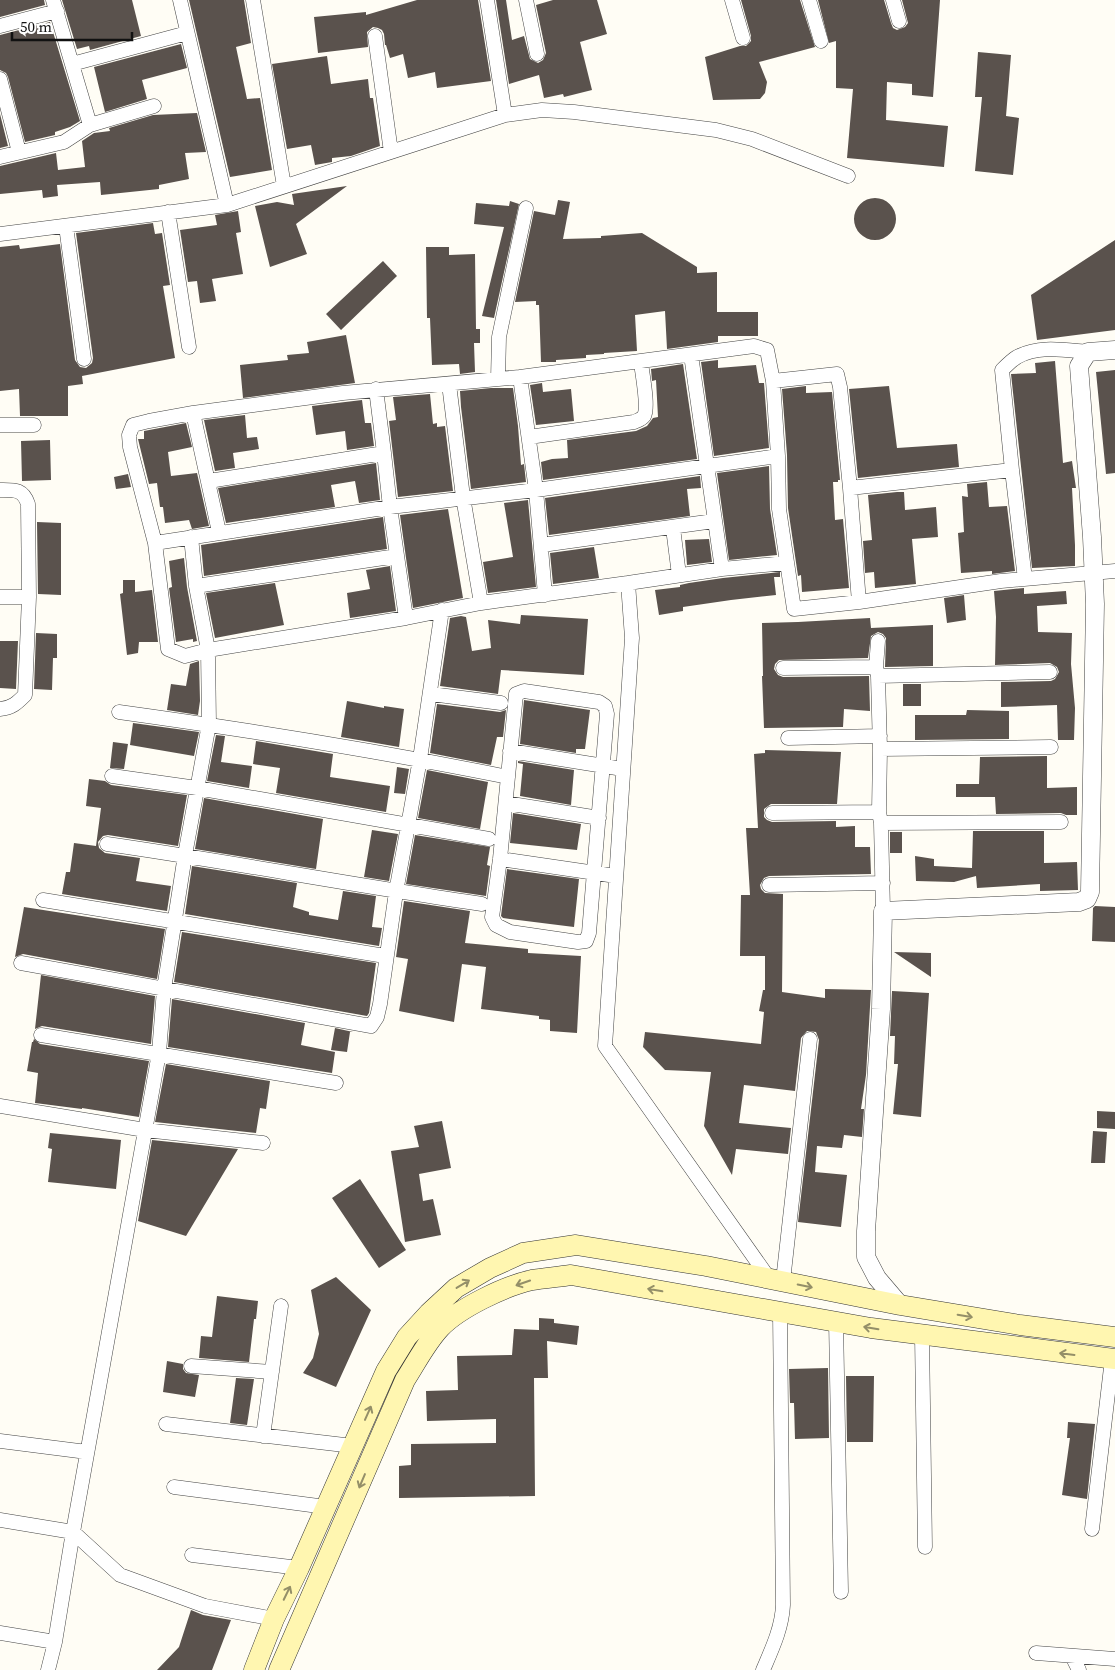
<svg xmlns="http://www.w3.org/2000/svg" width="1115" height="1670" font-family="'Source Serif 4',serif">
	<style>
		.building { fill: #5a524d }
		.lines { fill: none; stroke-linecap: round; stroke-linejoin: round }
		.minor-casing { stroke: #444; stroke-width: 15 }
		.tertiary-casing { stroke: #444; stroke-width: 19 }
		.secondary-casing { stroke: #333; stroke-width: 21 }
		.minor { stroke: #fff; stroke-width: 14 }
		.tertiary { stroke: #fff; stroke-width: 18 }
		.secondary { stroke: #fff6b0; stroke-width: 20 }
		.oneway { stroke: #948f68 }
	</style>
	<rect width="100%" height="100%" fill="#fffdf5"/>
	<path class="building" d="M0,0H44L45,5L0,17Z
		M62,0H132L141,36L90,50L89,46L77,49Z
		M189,0H244L251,43L236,47L247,99L260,98L272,170L230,177Z
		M417,0H478L491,81L437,88L435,72L408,78L403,54L390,58L386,45H385L384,34L382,30L378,28L373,27L367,32L368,47L318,53L314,17L366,12V15Z
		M496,0H506L512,40L524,36L530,59L538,63L543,60L546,53L536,5L553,0H597L607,34L580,42L592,90L564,97L563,94L544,98L539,75L509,84Z
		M741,0H800L815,47L759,62L767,82L765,93L760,99L713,100L705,57L740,46H746L751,41V36Z
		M818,0H884L891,23L893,28L897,30L905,27L908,23L902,0H940L933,97L912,95V84L887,82L886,120L948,126L944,167L847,158L853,89L836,88V41L829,43Z
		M50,22L80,121L70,127L55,132V135L25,142L8,77L6,73L0,70V35Z
		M181,44L187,68L142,80L147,99L105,112L94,67Z
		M978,52L1011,55L1006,116L1019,118L1013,175L975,171L982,97H975Z
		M327,56L331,84L368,79L370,98H373L380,146L351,156L332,158V162L315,165L311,145L287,149L272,64Z
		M197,113L206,152L185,153L189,179L159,185V189L101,195L100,182L57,185L58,196L43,198L42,190L0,194V166L56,153L58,170L85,167L82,141L94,133L110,131L109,128L153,115Z
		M0,114L8,146L0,148Z
		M347,186L296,224L307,254L270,267L255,206L277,202L294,205L292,194Z
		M854 219a21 21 0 1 1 42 0a21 21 0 1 1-42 0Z
		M558,200L570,202L563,239L601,238V236L642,233L697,267V273L717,272V312H758V336H718V342L667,349L665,311L635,315L637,351L604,353V354L586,355V358L556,360V362H541L539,305H536V301L515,302L534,211L555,215Z
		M510,201L519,204L494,318L482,316L504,227L474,224L476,203L509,206Z
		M238,211L241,232L236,233L243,274L212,279L216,301L200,303L197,281L188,282L180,230L217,225L215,215Z
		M153,223L155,234L162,233L170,285L163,286L175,358L82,376L83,384L68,386V416H20L19,389L0,391V247L19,245L20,249L60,244L75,360L80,367L86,368L92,363L93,358L76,233Z
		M1115,240V330L1037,340L1031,295Z
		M426,247H449V255L475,254L476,329H480V343H474L475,372L460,374L459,364L432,365L430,318H427Z
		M383,261L397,276L341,330L326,314Z
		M346,335L355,383L243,398L240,365L288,360L287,355L309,353L307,342Z
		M718,360V368L756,365L759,383H764L769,448L714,456L701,362Z
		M1055,361L1063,463L1072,461L1076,488H1072L1075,545V566L1032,568L1011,374L1036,373L1035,363Z
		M683,364L697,459L543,480L541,462L552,459L568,458L567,440L636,431L647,426L653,418L658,417L656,380L652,381L651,369Z
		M1115,370V473L1106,474L1096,372Z
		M542,383L543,392L571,389L574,421L536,425L530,385Z
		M806,386V393L832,392L840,480H838V482H833L835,520L843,519L849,588L802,592L801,575L798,576L788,508L787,455L782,389Z
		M889,386L897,448L957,444L959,467L858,478L849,389Z
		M491,388H513L518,426L521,465L524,464L526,482L471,489L461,407L460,391Z
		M430,394L433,424L437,423V427L445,426L453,491L398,497L389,421L396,420L393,397Z
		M362,400L365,423H371L374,446L347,450L345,431L316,435L312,406Z
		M245,415L247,438L257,437L259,449L233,453L235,468L215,471L204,420Z
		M186,423L192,447L168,452L171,476L197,473L209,526L192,529L189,520L165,523L163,507H160L157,483L149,484L138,439H144V431Z
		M50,440L51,480L22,481L21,441Z
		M376,463L380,500L359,503L355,481L331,485L335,507L226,523L218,488Z
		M769,466L770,509L777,555L729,560L717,473Z
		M128,474L131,487L116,489L114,477Z
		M700,476L701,488L687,489L690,516L549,535L545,498Z
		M987,482L989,507L1007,506L1015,571L992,574V571L961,573L958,533L964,532L962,496L968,497L967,484Z
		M897,492H904L905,510L936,507L938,537L912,539L916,584L875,588L874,572L865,573L863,541L872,540L868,495Z
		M528,500L536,587L488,593L483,562L513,557L504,503Z
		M448,509L463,598L413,608L400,515Z
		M383,517L387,549L204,576L201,545Z
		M37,522L61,523V595L38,594Z
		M709,539L712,562L687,565L685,540Z
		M594,547L599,578L553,584L550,553Z
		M184,558L187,587L197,641L193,642V639L176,642L169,588L172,587L169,561Z
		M390,566L396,611L350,618L347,593L370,589L366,570Z
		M780,572V577H774L776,595L731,600L683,607V611L659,615L655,590L680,587V585L689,583L723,578Z
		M123,580H135V592L152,590L158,642H139L138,653L127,655L120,594L123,593Z
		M275,583L284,625L215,638L206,593Z
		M1024,588V594L1066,591L1067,604L1037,606L1038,632L1072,633L1071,664L1075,708L1074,740H1058L1057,705L1001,707V682L1051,681L1055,679L1059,672L1057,667L1050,663L995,665L996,617L994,591Z
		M964,595L966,620L947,623L944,598Z
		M521,615L588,619L584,675L501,670L498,694L440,686L450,618L461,616L466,617L472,651L491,648L488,620L520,624Z
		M870,618L871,628L933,625V666L885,667L886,638L883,634L878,632L871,636L868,658L779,660L775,664L774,669L778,675L783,677L869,676L870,711L844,709L843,727L764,728L762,676H763L762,623L798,622Z
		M36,633L57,634V658H53L52,690L34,689Z
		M0,641H18L16,689L0,688Z
		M199,661L200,701L198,715L167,710L171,684L186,686L190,664Z
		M903,684H921V706H903Z
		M524,700L590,710L585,749H576V753L520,744Z
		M347,701L384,708V706L404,709L399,747L341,737Z
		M437,704L500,712L506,710L503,737H497L491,765L430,753Z
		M967,710L1009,711V739L915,740V715H966Z
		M133,723L199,732L194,756L130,745Z
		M216,735L225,736L221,762L252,766L249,788L207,781Z
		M256,741L333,754L330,777L390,786L386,812L276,793L280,768L253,764Z
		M113,742L128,744L124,769L110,768Z
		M765,750L841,752L837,804H771L764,809V817L767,820L772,822L836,821V827L855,826V847H870L871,874L769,876L764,878L760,885L761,889L765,893L783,894L782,992L825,998V989L871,990L866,1075L861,1109H864L862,1137L844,1135L842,1148L817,1146L815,1172L847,1175L841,1227L798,1222L819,1040L816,1032L807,1031L801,1038L795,1091L744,1085L739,1123L791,1128L788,1154L736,1149L732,1175L704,1126L711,1072L665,1070L643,1047L645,1032L761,1044L764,1012L759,1011L763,990H765V956H740L741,895H750L746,828H758L754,754L765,753Z
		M1047,756V788L1077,787V815H1066L1061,813L996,814L995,797H956V784H979L980,757Z
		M518,761L574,770L571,805L520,796L523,764L518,763Z
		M397,767L409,769L405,794L394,793Z
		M427,770L488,782L480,829L418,818Z
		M89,779L105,781L111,785L187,795L178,846L108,835L103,836L98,842L99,848L105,853L140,858L136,881L171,886L167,911L62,894L66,872H70L74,843L96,846L101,808L86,806Z
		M204,798L323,819L316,869L195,849Z
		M513,813L581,824L577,850L510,843Z
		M372,830L398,834L389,881L364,877Z
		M973,831H1044V863L1077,862L1078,890L1040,891V884L977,888L976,876L954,882L916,881L915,856L934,859V866L972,868Z
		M890,832H902V853H890Z
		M415,835L490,847L487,865L490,866L486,896L406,884Z
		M192,866L297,883L293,907L309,912V915L338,920L343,891L376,896L372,927L382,928L379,946L185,914Z
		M507,869L579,879L574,927L503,918L501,916Z
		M404,901L470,911L465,943L528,949V953L581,956L577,1033L550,1031V1020L539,1019V1016L481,1009L486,967L462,964L454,1022L399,1011L408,959L396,957Z
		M1095,906L1115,907V942L1092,941L1093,908Z
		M24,907L165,929L157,979L23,954L15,957Z
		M182,932L376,963L369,1013L367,1016L174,982Z
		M894,952L931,953V977Z
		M41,975L155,996L151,1044L42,1026L35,1029Z
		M892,991L929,993L921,1117L893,1114L898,1064H894L895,1036H890Z
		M172,999L305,1023L301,1045L335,1052L332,1073L168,1047Z
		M335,1028L353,1032H350L347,1052L331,1050Z
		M34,1039L40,1044L149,1061L139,1117L82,1108V1109L35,1103L38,1073L27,1071L32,1042H33Z
		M166,1064L270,1081L266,1109L260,1108L256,1133L155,1122Z
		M1097,1111L1115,1112V1129L1097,1128Z
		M442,1121L451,1168L419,1174L423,1201L433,1199L441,1235L405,1242L391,1151L419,1147L414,1126Z
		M1093,1131L1107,1132L1105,1163H1091Z
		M50,1133L121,1140L116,1189L48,1182L52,1149L48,1148Z
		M152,1140L238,1149L186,1236L138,1221Z
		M360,1179L406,1250L379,1268L332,1198Z
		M336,1277L371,1310L336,1387L303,1373L313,1358L319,1334L311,1290Z
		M217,1296L258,1301L256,1319H254L249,1362L199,1358L201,1336L212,1337Z
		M539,1318L554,1319V1323L579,1326L577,1345L547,1341L548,1378H534L535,1496L399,1498V1466L411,1465V1444L496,1443V1419L427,1421L426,1391L458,1390L457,1356L512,1355L514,1329L539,1330Z
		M167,1361L183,1364V1369L186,1373L199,1375L195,1397L163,1392Z
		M828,1368L829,1438L795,1439L794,1403H790L789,1369Z
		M846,1376H874L873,1442H847Z
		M236,1378L254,1379L247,1425L230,1423Z
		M1068,1422L1095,1424L1087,1499L1062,1495L1070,1438H1067Z
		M191,1610L203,1615L231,1620L212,1670H157L179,1647Z"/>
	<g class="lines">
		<g class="minor-casing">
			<path id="minor" d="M53,0L90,125
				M180,0L227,205
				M253,0L284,186
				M487,0L505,115
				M526,0L537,54
				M732,0L743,38
				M809,0L821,41
				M893,0L899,21
				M0,26L57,11
				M375,36L391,152
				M72,64L187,33
				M0,79L19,152
				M0,157L64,142L90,125L154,106
				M168,212L189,347
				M66,226L84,359
				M0,234L227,205L505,115L542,110L574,112L716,130L752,139L848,176
				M691,355L722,569
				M520,377L536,490L545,595
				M498,379L499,337L526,208
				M773,381L837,374L840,387L850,488L859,602
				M449,384L463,497L481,603
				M376,389L384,453
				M193,413L219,532
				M0,425H34
				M529,437L634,422C638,420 641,420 644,416C649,407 642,373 641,362
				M209,481L384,453L390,507L406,618
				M850,488L1012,470
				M0,490C15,490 23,489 28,504L29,597L25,695C17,703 12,708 0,709
				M673,528L679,575
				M191,537L196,586L208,650L185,656L168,649L155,543L130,447L129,435L133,425L149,421L193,413L343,393L520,377L754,346L767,350L773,381L778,456L779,509L794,609L859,602L1001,581L1115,571
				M155,543L390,507L536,490L778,456
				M542,545L714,521
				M1025,579L1012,470L1002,370C1007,365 1012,360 1017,357C1039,345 1064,350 1088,352
				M628,583L722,569L786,563
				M196,586L397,556
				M0,597H29
				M878,641L876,667L878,676L880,749L879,812L881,823L883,911
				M783,668L876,667
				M878,676L1050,672
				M524,691L599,702L605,706L607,714L589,933L586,941L578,942L510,932L496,925L492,917L500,859L516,694Z
				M431,694L501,703
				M119,712C249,730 379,751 508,777
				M788,738L880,736
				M880,749L1051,747
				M510,751L623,769
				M112,776L197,788L489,839
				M506,803L599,818
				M772,813L879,812
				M881,823L1061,822
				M107,844C232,862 357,886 482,904
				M500,859L616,876
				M769,885L883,883
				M43,900L385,956
				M21,963L371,1026L377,1017L380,1004L396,892L420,759L442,610
				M41,1035L336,1083
				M0,1106L145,1130L263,1143
				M783,1281L810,1039
				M836,1321L841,1592
				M922,1335L925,1547
				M191,1366L272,1372
				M166,1424L353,1446
				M263,1436L281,1306
				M0,1441L87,1452
				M174,1487L326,1507
				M0,1520L73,1532L120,1575L205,1606L274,1619
				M1092,1529L1112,1359
				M192,1555L299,1568
				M0,1633L55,1642
				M1036,1653L1115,1659
				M1072,1656L1079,1670
				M48,1670L55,1642L73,1532L159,1053L164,989L185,855L209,724L208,650L406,618L481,603L628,583L632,638L605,1046L768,1277
				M763,1670C772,1649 782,1628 783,1605L780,1312"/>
		</g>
		<g class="tertiary-casing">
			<path id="tertiary" d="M900,1305L877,1278L866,1257V1231L881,1009L883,911L1079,902L1087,899L1090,892L1095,604L1092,537L1079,366L1088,352L1115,350"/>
		</g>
		<g class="secondary-casing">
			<path id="secondary" d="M254,1670L274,1619L299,1568L386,1371L407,1337L429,1313L456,1288L490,1268L523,1253L576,1245L706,1266L900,1305L1020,1325L1115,1337
				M279,1670L405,1380C416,1363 426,1343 440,1328C459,1308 505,1286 532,1280C545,1278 558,1277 571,1275L871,1328L1115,1359"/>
		</g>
		<use href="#minor" class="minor"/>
		<use href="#tertiary" class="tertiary"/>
		<use href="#secondary" class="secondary"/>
	</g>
	<defs><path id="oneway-shaft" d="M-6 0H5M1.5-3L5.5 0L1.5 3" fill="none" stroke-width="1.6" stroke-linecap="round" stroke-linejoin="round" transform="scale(1.25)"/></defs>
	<g class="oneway">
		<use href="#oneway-shaft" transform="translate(523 1283) rotate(161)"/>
		<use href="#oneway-shaft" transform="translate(463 1284) rotate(-31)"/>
		<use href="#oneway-shaft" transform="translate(805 1286) rotate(12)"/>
		<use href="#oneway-shaft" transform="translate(655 1290) rotate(-170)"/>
		<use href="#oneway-shaft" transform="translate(965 1316) rotate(10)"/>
		<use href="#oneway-shaft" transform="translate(871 1328) rotate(-171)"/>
		<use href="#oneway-shaft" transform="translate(1067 1354) rotate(-173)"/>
		<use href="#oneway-shaft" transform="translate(368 1413) rotate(-66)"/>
		<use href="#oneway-shaft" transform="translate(362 1481) rotate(113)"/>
		<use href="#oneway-shaft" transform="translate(287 1593) rotate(-64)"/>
	</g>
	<path d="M12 32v8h120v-8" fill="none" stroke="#111111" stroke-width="2.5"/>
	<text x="20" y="32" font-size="15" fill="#111111" stroke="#ffffff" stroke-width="4" paint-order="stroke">50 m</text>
</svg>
